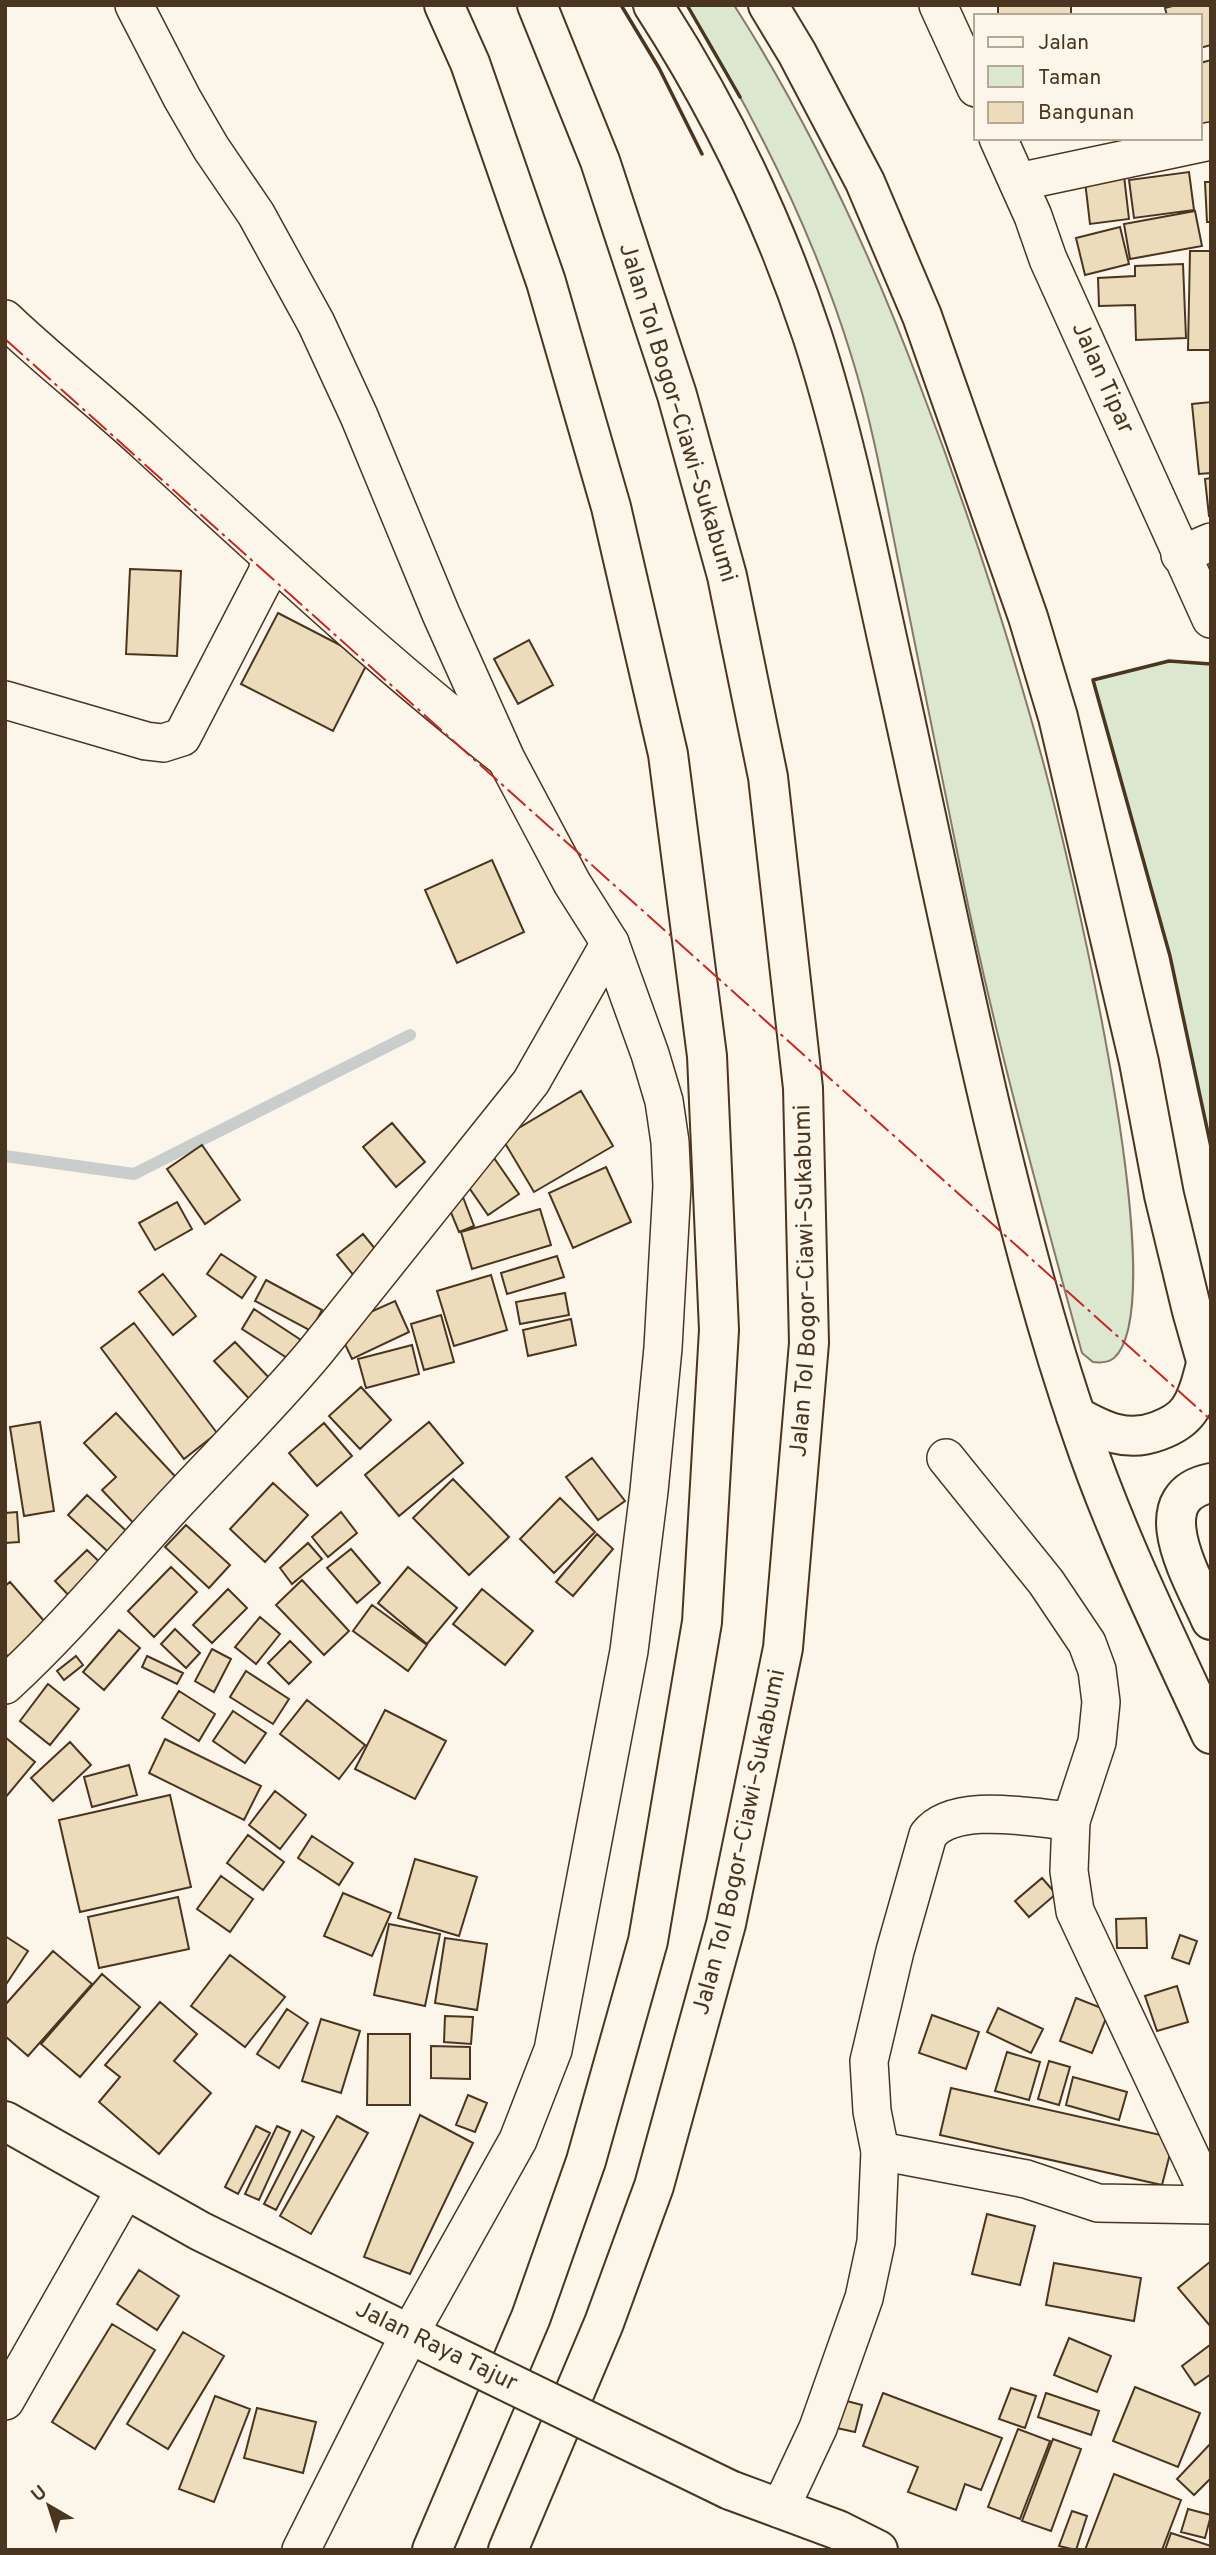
<svg xmlns="http://www.w3.org/2000/svg" width="1216" height="2555" font-family="Overpass,sans-serif">
	<style>
		.green { fill: #dce7d0; stroke: #887966; stroke-width: 2 }
		.lines { fill: none; stroke-linecap: round; stroke-linejoin: round }
		.stream { stroke: #c9cecd; stroke-width: 12 }
		.building { fill: #ecdcbc; stroke: #4a3520; stroke-width: 2 }
		.street-casing { stroke: #4a3520; stroke-width: 40 }
		.highway-casing { stroke: #4a3520; stroke-width: 42 }
		.street { stroke: #fbf6e9; stroke-width: 37 }
		.highway { stroke: #fbf6e9; stroke-width: 38 }
		.highway-bridge-casing { stroke: #4a3520; stroke-width: 42; stroke-linecap: butt }
		.highway-bridge { stroke: #fbf6e9; stroke-width: 38 }
		.wall { stroke: #4a3520; stroke-width: 3.5 }
		.power { stroke: #c62828; stroke-width: 2; stroke-dasharray: 24 5 3.5 5; stroke-linecap: butt }
		.labels { text-anchor: middle; dominant-baseline: central; stroke-width: 5; stroke-linejoin: round; paint-order: stroke }
		.street-label { font-size: 24px; fill: #4a3520; stroke: #fbf6e9 }
	</style>
	<rect width="100%" height="100%" fill="#fbf6e9"/>
	<path class="green" d="M687,5H734C812,127 872,256 922,391C968,511 1008,634 1042,758C1066,846 1177,1301 1114,1358C1108,1363 1101,1363 1093,1362L1082,1353C1038,1193 994,1033 961,871C940,769 920,667 899,565C885,496 873,425 852,358C814,233 755,116 687,5Z
		M1169,661L1211,664V1147L1170,956L1093,680Z"/>
	<g class="lines">
		<path class="stream" d="M5,1156L134,1174L410,1035"/>
	</g>
	<path class="building" d="M998,5H1071V16H998Z
		M1176,5H1211V45L1200,48V16H1167L1165,8Z
		M1211,60V123L1200,126V63Z
		M1189,172L1194,210L1134,218L1129,180Z
		M1124,176L1129,219L1090,224L1085,181Z
		M1205,182H1211V222H1207Z
		M1195,211L1202,246L1130,259L1124,224Z
		M1120,227L1129,264L1085,275L1076,238Z
		M1190,251H1211V350H1188Z
		M1183,264L1186,338L1136,340L1135,305L1099,306L1098,278L1135,276V266Z
		M1211,402V473L1199,474L1192,404Z
		M1211,478V516H1209L1205,479Z
		M130,569L181,571L177,656L126,654Z
		M278,613L369,660L333,731L241,684Z
		M529,640L553,685L518,704L494,659Z
		M492,860L524,932L457,963L425,890Z
		M581,1091L613,1146L534,1192L502,1138Z
		M392,1123L425,1162L396,1187L363,1147Z
		M202,1145L240,1200L205,1224L167,1169Z
		M494,1158L519,1194L488,1215L463,1179Z
		M606,1167L631,1222L573,1248L549,1193Z
		M461,1192L474,1226L459,1232L445,1198Z
		M177,1202L192,1229L155,1250L139,1223Z
		M540,1209L551,1245L472,1269L461,1232Z
		M363,1234L381,1256L355,1277L337,1255Z
		M221,1254L256,1277L242,1298L207,1274Z
		M557,1256L564,1277L507,1294L501,1273Z
		M163,1274L196,1316L173,1335L139,1292Z
		M491,1275L507,1330L454,1346L437,1291Z
		M266,1280L322,1310L311,1331L255,1301Z
		M565,1293L569,1315L520,1324L516,1302Z
		M395,1301L409,1332L352,1359L337,1327Z
		M254,1309L304,1342L292,1361L242,1329Z
		M441,1315L454,1362L424,1370L411,1324Z
		M571,1319L576,1345L528,1356L523,1330Z
		M134,1323L217,1433L184,1459L101,1348Z
		M235,1342L276,1385L255,1405L214,1361Z
		M412,1345L419,1374L366,1388L358,1359Z
		M361,1387L391,1420L360,1449L329,1416Z
		M116,1413L185,1487L140,1530L102,1490L116,1477L84,1443Z
		M40,1422L54,1511L24,1516L10,1427Z
		M429,1422L463,1463L399,1516L365,1475Z
		M324,1423L352,1456L317,1486L289,1453Z
		M592,1458L625,1501L598,1520L566,1477Z
		M453,1479L509,1537L469,1575L413,1518Z
		M273,1483L308,1515L265,1562L230,1529Z
		M87,1495L134,1538L116,1559L68,1515Z
		M560,1498L595,1532L554,1573L520,1539Z
		M17,1512L19,1542L5,1543V1513Z
		M341,1512L357,1533L328,1557L312,1537Z
		M186,1525L230,1565L209,1588L165,1547Z
		M597,1534L613,1549L573,1596L556,1582Z
		M308,1543L322,1559L292,1584L280,1568Z
		M351,1549L380,1583L357,1603L327,1568Z
		M87,1550L108,1570L76,1603L55,1581Z
		M171,1567L197,1592L154,1637L128,1611Z
		M408,1567L457,1608L427,1644L378,1603Z
		M302,1580L349,1631L324,1655L276,1605Z
		M10,1582L52,1630L14,1664L5,1653V1586Z
		M228,1589L247,1608L212,1643L193,1625Z
		M482,1589L533,1631L505,1665L453,1624Z
		M372,1605L427,1645L408,1671L353,1631Z
		M260,1617L280,1634L256,1664L235,1647Z
		M175,1629L200,1653L186,1668L161,1644Z
		M119,1630L140,1648L104,1690L83,1672Z
		M290,1641L311,1662L289,1684L268,1663Z
		M212,1649L231,1659L214,1692L195,1681Z
		M76,1656L83,1665L64,1680L57,1671Z
		M147,1656L183,1673L177,1684L142,1667Z
		M246,1671L289,1699L273,1724L230,1697Z
		M48,1684L79,1709L50,1745L20,1721Z
		M179,1691L215,1714L199,1741L162,1718Z
		M307,1700L365,1745L339,1779L280,1734Z
		M385,1710L446,1741L415,1799L355,1769Z
		M233,1711L266,1733L245,1763L213,1741Z
		M5,1737L35,1762L5,1798Z
		M165,1739L261,1786L244,1820L149,1773Z
		M70,1742L91,1765L53,1801L31,1778Z
		M129,1765L137,1795L92,1807L84,1777Z
		M275,1791L306,1815L280,1849L249,1825Z
		M170,1795L191,1887L80,1912L59,1820Z
		M248,1835L284,1862L263,1890L227,1863Z
		M312,1836L353,1863L339,1885L298,1858Z
		M415,1859L477,1877L459,1936L398,1918Z
		M221,1876L253,1899L230,1932L197,1909Z
		M1042,1878L1056,1894L1029,1917L1015,1901Z
		M343,1893L391,1913L372,1956L324,1936Z
		M178,1897L189,1949L99,1968L88,1917Z
		M1146,1918L1147,1948H1117L1116,1919Z
		M389,1924L440,1934L425,2006L374,1995Z
		M1180,1935L1197,1941L1189,1964L1172,1958Z
		M5,1936L28,1951L5,1986Z
		M445,1938L487,1944L477,2010L435,2003Z
		M53,1951L92,1984L28,2056L5,2036V2005Z
		M230,1955L285,1997L245,2047L191,2006Z
		M102,1974L140,2007L80,2077L41,2044Z
		M1177,1986L1188,2022L1157,2031L1145,1996Z
		M1076,1998L1109,2011L1092,2053L1060,2041Z
		M160,2002L197,2034L174,2061L211,2093L159,2154L99,2102L120,2077L105,2065Z
		M998,2008L1043,2029L1031,2053L987,2032Z
		M287,2009L308,2023L279,2068L257,2054Z
		M932,2015L979,2032L966,2069L919,2053Z
		M445,2016L473,2017L471,2044L444,2042Z
		M321,2019L360,2031L341,2093L302,2081Z
		M368,2034H410V2105H367Z
		M431,2046L470,2047V2079L431,2078Z
		M1007,2052L1040,2062L1029,2100L995,2091Z
		M1049,2061L1070,2067L1059,2105L1038,2099Z
		M1073,2077L1127,2092L1119,2120L1066,2105Z
		M951,2088L1174,2138L1162,2185L940,2135Z
		M468,2095L487,2103L475,2132L456,2125Z
		M420,2115L473,2143L410,2274L364,2257Z
		M337,2116L368,2133L311,2234L280,2216Z
		M256,2126L270,2133L238,2194L225,2187Z
		M277,2126L290,2132L259,2200L245,2194Z
		M302,2130L314,2137L276,2210L264,2204Z
		M987,2214L1035,2226L1020,2285L972,2274Z
		M1211,2261V2327L1178,2288Z
		M1054,2263L1141,2278L1134,2321L1046,2305Z
		M139,2270L179,2296L157,2330L117,2304Z
		M112,2324L155,2350L95,2449L52,2422Z
		M183,2332L224,2356L168,2449L127,2424Z
		M1069,2338L1111,2356L1097,2392L1054,2375Z
		M1210,2345L1211,2374L1195,2385L1182,2366Z
		M1135,2387L1200,2413L1178,2467L1113,2441Z
		M1011,2388L1036,2396L1025,2428L999,2419Z
		M883,2393L1002,2438L981,2490L965,2484L956,2510L908,2492L918,2467L863,2446Z
		M1046,2393L1099,2411L1091,2435L1038,2417Z
		M215,2396L250,2409L214,2502L179,2489Z
		M839,2399L862,2405L855,2432L832,2427Z
		M257,2408L316,2422L303,2473L244,2458Z
		M1018,2429L1050,2441L1020,2519L988,2507Z
		M1053,2439L1081,2449L1051,2531L1022,2521Z
		M1211,2443V2478L1194,2495L1177,2479Z
		M1114,2474L1181,2500L1162,2550H1085Z
		M1188,2509L1211,2515L1205,2538L1181,2532Z
		M1072,2511L1087,2516L1076,2550L1059,2546Z
		M1171,2533L1211,2546V2550H1165Z"/>
	<g class="lines">
		<g class="street-casing">
			<g id="street">
				<path d="M134,5L182,98L211,148L256,214L316,323L359,416L441,614L506,759L572,883L610,943L650,1054L664,1101L670,1142L672,1186L663,1348L649,1491L629,1651L553,2050L518,2140L410,2333L301,2550"/>
				<path d="M938,5L976,88"/>
				<path id="s1" d="M998,138L1033,216L1048,259L1211,619"/>
				<path d="M1018,182L1211,141"/>
				<path d="M5,319C51,363 102,402 149,446C264,551 378,658 501,755"/>
				<path d="M1180,555L1211,542"/>
				<path d="M5,700L146,741L163,743L182,737L267,573L270,559"/>
				<path d="M5,1685C65,1630 117,1567 172,1507C220,1455 271,1405 316,1351L531,1082L610,943"/>
				<path d="M1071,1821L1069,1871L1075,1911L1211,2200"/>
				<path d="M880,2151L1026,2179L1098,2203L1211,2205"/>
				<path d="M5,2401L125,2190"/>
				<path d="M780,2509L818,2428L864,2298L876,2242L880,2151L872,2111L869,2061L895,1951L928,1835C954,1801 1032,1818 1071,1821L1097,1742L1101,1702L1097,1670L1087,1643L1046,1582L946,1458"/>
			</g>
		</g>
		<g class="highway-casing">
			<g id="highway">
				<path d="M653,5C719,107 774,220 812,335C846,440 867,548 891,656C926,811 957,967 994,1122C1019,1225 1046,1330 1081,1431C1116,1535 1165,1634 1211,1734"/>
				<path d="M768,5L797,53L865,182L922,316L1028,617L1058,717L1139,1062L1164,1195L1192,1311L1211,1378"/>
				<path d="M1076,1416C1103,1431 1127,1443 1158,1431C1169,1427 1182,1420 1189,1410C1199,1396 1202,1379 1206,1364"/>
				<path d="M1211,1483C1141,1497 1195,1582 1211,1620"/>
				<path d="M5,2121L200,2231L442,2350"/>
				<path d="M730,2490L838,2530L878,2550"/>
				<path d="M432,2550L531,2317L586,2161L648,1941L702,1622L719,1330L707,1056L668,754L611,507L546,282L470,63L444,5"/>
				<path id="s2" d="M508,2550L604,2323L654,2186L726,1924L783,1648L809,1343L803,1088L768,777L727,576L677,395L600,161L537,5"/>
			</g>
		</g>
		<use href="#street" class="street"/>
		<use href="#highway" class="highway"/>
		<g class="highway-bridge-casing">
			<path id="highway-bridge" d="M442,2350L730,2490"/>
		</g>
		<use href="#highway-bridge" class="highway-bridge"/>
		<path class="wall" d="M621,5L659,68L702,154
			M687,5L740,97
			M1211,664L1169,661L1093,680L1170,956L1211,1147"/>
		<path class="power" d="M5,339L1211,1420"/>
	</g>
	<g class="labels">
		<g class="street-label">
			<text stroke="none"><textPath href="#s1" startOffset="262">Jalan Tipar</textPath></text>
			<text transform="translate(677 413) rotate(73)">Jalan Tol Bogor–Ciawi–Sukabumi</text>
			<text stroke="none"><textPath href="#s2" startOffset="1314">Jalan Tol Bogor–Ciawi–Sukabumi</textPath></text>
			<text stroke="none"><textPath href="#s2" startOffset="747">Jalan Tol Bogor–Ciawi–Sukabumi</textPath></text>
			<text transform="translate(436 2347) rotate(26)">Jalan Raya Tajur</text>
		</g>
	</g>
	<rect width="1216" height="2555" fill="none" stroke="#4a3520" stroke-width="14"/>
	<rect x="974" y="14" width="228" height="126" fill="#fbf6e9" stroke="#b4a999" stroke-width="2"/>
	<rect x="988" y="37" width="35" height="10" fill="#fbf6e9" stroke="#b4a999" stroke-width="2"/>
	<text x="1038" y="49" font-size="21" fill="#4a3520">Jalan</text>
	<rect x="988" y="66" width="35" height="21" fill="#dce7d0" stroke="#b4a999" stroke-width="2"/>
	<text x="1038" y="84" font-size="21" fill="#4a3520">Taman</text>
	<rect x="988" y="102" width="35" height="21" fill="#ecdcbc" stroke="#b4a999" stroke-width="2"/>
	<text x="1038" y="119" font-size="21" fill="#4a3520">Bangunan</text>
	<g transform="translate(49 2506) rotate(321)" stroke="#fbf6e9" stroke-width="5" paint-order="stroke">
	<path d="M0-5L12 26L0 18L-12 26Z" fill="#4a3520"/>
	<text y="-10" font-size="19" font-weight="bold" text-anchor="middle" fill="#4a3520">U</text>
	</g>
</svg>
